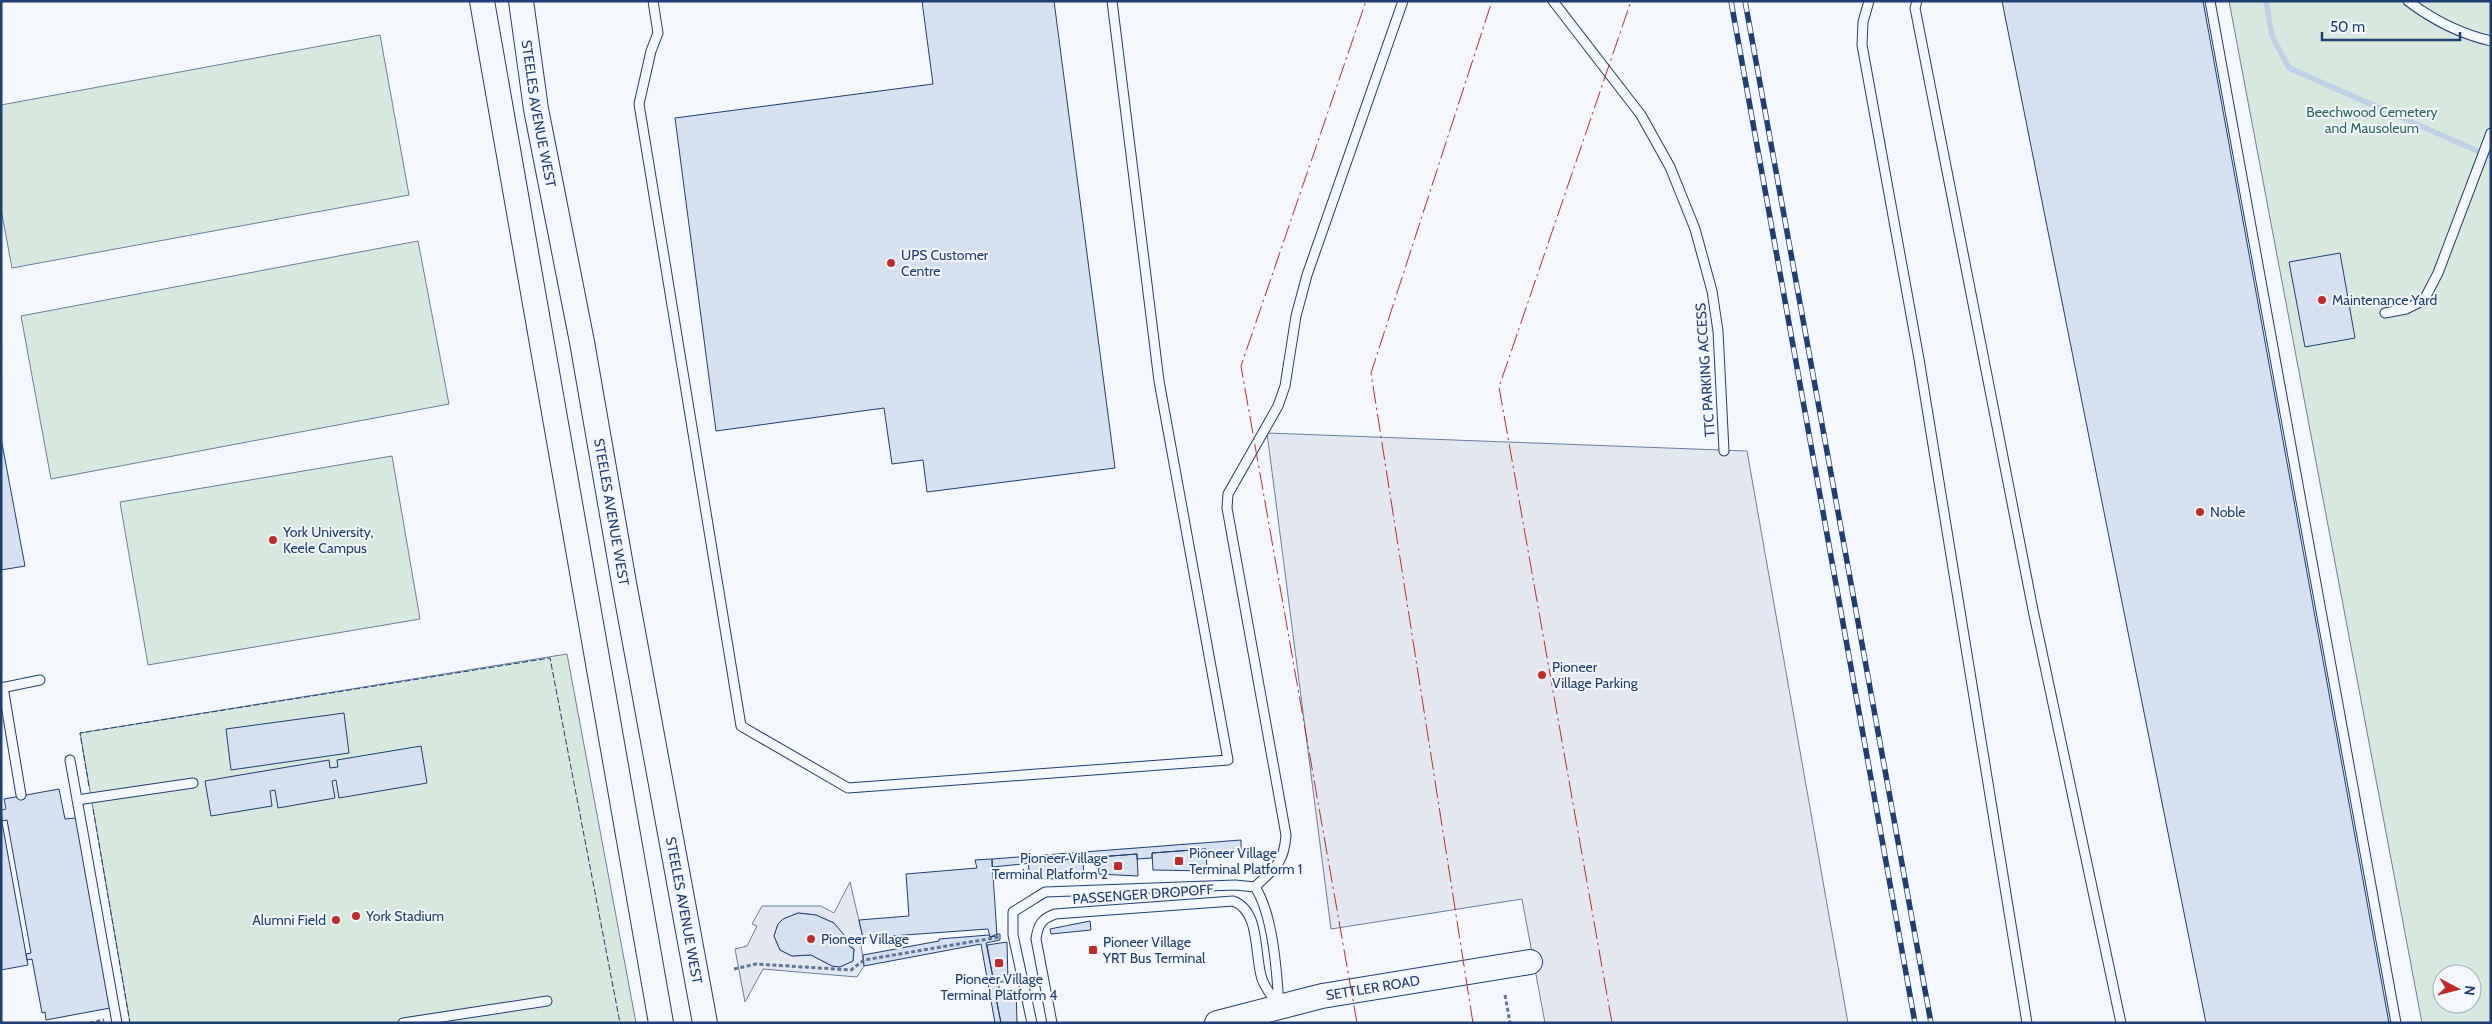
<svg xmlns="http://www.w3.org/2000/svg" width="2492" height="1024" font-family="Cabin,sans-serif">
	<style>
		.green { fill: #d7e8df; stroke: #687fa3; fill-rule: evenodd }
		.parking { fill: #e3e8f0; stroke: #687fa3; fill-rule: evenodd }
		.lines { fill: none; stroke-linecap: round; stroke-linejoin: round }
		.stream { stroke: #bed0e5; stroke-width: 5.5 }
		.building { fill: #d5e0f0; stroke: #1d3f73 }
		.lane-casing { stroke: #1d3f73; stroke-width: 11 }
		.secondary-casing { stroke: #1d3f73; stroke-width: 26 }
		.path { stroke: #5e769c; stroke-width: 3; stroke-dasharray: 4 2.5; stroke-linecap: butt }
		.lane { stroke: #f4f7fb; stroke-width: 9 }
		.secondary { stroke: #f4f7fb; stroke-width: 24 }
		.rail-casing { stroke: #1d3f73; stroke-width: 5.5 }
		.rail { stroke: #f4f7fb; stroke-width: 4; stroke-dasharray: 11; stroke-linecap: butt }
		.fence { stroke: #1d3f73; stroke-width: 1; stroke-dasharray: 6 2.5; stroke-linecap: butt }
		.power { stroke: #c62828; stroke-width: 1; stroke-dasharray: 18 4 2.5 4; stroke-linecap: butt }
		.poi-dot { fill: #c62828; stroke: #f4f7fb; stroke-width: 2 }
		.labels { text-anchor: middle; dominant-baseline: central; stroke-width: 4; stroke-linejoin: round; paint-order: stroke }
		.park-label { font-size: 14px; fill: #2c6c60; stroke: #f4f7fb }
		.street-label { font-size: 14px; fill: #1d3f73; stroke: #f4f7fb }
		.poi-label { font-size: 14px; fill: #1d3f73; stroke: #f4f7fb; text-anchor: start }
	</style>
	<rect width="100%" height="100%" fill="#f4f7fb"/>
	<path class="green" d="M2229,1H2491V1023H2422ZM2442,974H2472V1004H2442Z
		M380,35L409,195L12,268L1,209V105Z
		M418,241L449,404L51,479L21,316Z
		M392,456L420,619L148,665L120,502Z
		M567,654L636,1023H130L80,733Z"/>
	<path class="parking" d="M1267,433L1747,451L1848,1023H1545L1522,899L1331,929Z
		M850,882L863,938L861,945L864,966L857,977L763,969L745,1002L735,949L747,946L757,926L752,924L762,906H821L834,913ZM798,913L816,915L834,923L854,949L853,961L840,967L832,966L811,955L792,956L780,950L774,936L778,924L783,919Z"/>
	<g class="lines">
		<path class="stream" d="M2266,1L2272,36L2289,68L2491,157"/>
	</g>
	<path class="building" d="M922,1H1054L1115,468L927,492L923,460L892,464L884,408L716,431L675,118L933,84Z
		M2002,1H2203L2389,1023H2206Z
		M2340,253L2355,338L2305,347L2289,262Z
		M1,438L25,566L1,570Z
		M344,713L349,753L231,770L226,729Z
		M421,746L427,783L339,798L336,780L332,781L335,798L278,808L275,790L270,791L272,806L211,816L205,781L329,760L330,768L338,767L337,760Z
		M59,789L65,819L76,818L110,1008L46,1020L45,1012L42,1013L32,959L27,960L26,954L31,953L7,820L2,821L1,810L6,809L4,799Z
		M1,817L28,965L1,970Z
		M1241,840V850L1206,853V849L1152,853V858L1137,859V854L1098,857V861L1083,863V858L992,867V859Z
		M1206,849L1207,871L1153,870L1152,853Z
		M1137,854L1138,876L1099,874L1098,857Z
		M1083,858L1084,880L1030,878L1028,862Z
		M992,859L997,936L990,937L988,929L863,938L859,920L909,916L906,874L977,868L975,860Z
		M798,913L816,915L834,923L845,936L850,947L854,949L853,961L840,967L832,966L811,955L792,956L780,950L774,936L778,924L783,919Z
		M1090,921L1091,930L1051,934L1050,929Z
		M997,934H1000V940L986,943L994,983L998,982L1000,992L995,993L1001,1023H995L981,944L864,966L863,955L939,941V939L989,935L990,937Z
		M1007,942L1008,981L994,983L987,945Z
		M1016,990L1017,1023H1001L995,993Z"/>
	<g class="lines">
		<g class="lane-casing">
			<path id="lane" d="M653,1L658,33L651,51L639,104L741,726L848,788L1228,760L1159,381L1112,1
				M1553,1L1641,115L1670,167L1695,229L1712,291L1718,331L1724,451
				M1869,1L1863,22L1862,45L1919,359L2027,1023
				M1917,1L1915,8L2033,610L2121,1023
				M2210,1L2396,1023
				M2408,1C2433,20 2461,34 2491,41
				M2385,313L2406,309L2424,300L2438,273L2491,133
				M3,687L21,795
				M1,688L40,680
				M70,760L117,1023
				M77,800L193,783
				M1255,887C1274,868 1284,864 1286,835L1227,508L1228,494L1278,406L1285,386L1296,316L1307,275L1403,1
				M403,1023L547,1001
				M1032,1023L1013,935V912L1045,892L1235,885L1255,887C1273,914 1277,973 1279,1006
				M1052,1023L1036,939C1038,924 1042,919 1055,914L1233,901C1261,911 1254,955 1262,979C1265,988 1273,997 1278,1006"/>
		</g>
		<g class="secondary-casing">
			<g id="secondary">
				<path d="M482,1L661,1023"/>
				<path id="s1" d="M521,1L536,109L582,342L624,583L705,1023"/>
				<path id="s2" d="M1217,1023L1322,996L1530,962"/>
			</g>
		</g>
		<path class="path" d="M734,969L756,964L851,970L864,960L1000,937
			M1505,995L1510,1023
			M90,1023L104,1020"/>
		<use href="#lane" class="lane"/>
		<use href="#secondary" class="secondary"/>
		<g class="rail-casing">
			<path id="rail" d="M1731,1L1915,1023
				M1745,1L1931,1023"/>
		</g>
		<use href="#rail" class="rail"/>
		<path class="fence" d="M89,786L80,733L550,658L620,1023
			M93,809L130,1023"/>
		<path class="power" d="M1357,1023L1241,366L1366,1
			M1473,1023L1371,373L1492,1
			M1612,1023L1499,387L1631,1"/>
	</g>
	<g class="poi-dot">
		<circle cx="891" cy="263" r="5"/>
		<circle cx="2322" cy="300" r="5"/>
		<circle cx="2200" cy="512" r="5"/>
		<circle cx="273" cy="540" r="5"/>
		<circle cx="1542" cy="675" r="5"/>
		<rect x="1174" y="856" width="10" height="10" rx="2.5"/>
		<rect x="1113" y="861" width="10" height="10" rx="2.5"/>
		<circle cx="356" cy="916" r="5"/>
		<circle cx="336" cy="920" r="5"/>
		<circle cx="811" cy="939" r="5"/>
		<rect x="1088" y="945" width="10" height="10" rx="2.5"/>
		<rect x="994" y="958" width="10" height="10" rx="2.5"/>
	</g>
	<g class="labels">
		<g class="park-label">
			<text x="2372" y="112">Beechwood Cemetery<tspan x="2372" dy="16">and Mausoleum</tspan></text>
		</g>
		<g class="street-label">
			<text stroke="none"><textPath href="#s1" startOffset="114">STEELES AVENUE WEST</textPath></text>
			<text transform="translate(1705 370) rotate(-94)">TTC PARKING ACCESS</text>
			<text stroke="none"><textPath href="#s1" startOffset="519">STEELES AVENUE WEST</textPath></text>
			<text transform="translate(1143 894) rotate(-4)">PASSENGER DROPOFF</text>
			<text stroke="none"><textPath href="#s1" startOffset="924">STEELES AVENUE WEST</textPath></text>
			<text stroke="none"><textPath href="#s2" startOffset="160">SETTLER ROAD</textPath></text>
		</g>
		<g class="poi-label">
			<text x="901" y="255">UPS Customer<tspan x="901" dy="16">Centre</tspan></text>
			<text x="2332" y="300">Maintenance Yard</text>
			<text x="2210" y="512">Noble</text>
			<text x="283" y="532">York University,<tspan x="283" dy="16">Keele Campus</tspan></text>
			<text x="1552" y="667">Pioneer<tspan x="1552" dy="16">Village Parking</tspan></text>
			<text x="1189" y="853">Pioneer Village<tspan x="1189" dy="16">Terminal Platform 1</tspan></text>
			<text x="1108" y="858" text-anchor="end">Pioneer Village<tspan x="1108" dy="16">Terminal Platform 2</tspan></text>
			<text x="366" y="916">York Stadium</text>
			<text x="326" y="920" text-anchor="end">Alumni Field</text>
			<text x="821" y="939">Pioneer Village</text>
			<text x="1103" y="942">Pioneer Village<tspan x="1103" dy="16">YRT Bus Terminal</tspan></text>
			<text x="999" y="979" text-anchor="middle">Pioneer Village<tspan x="999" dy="16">Terminal Platform 4</tspan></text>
		</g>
	</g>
	<rect width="2492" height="1024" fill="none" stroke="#1d3f73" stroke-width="5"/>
	<g transform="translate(2457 989) rotate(97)"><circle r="24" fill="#f4f7fb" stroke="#9eadc5"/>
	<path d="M0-4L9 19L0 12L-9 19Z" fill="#c62828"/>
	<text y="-8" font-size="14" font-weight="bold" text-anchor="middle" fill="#1d3f73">N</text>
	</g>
	<path d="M2322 32v8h138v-8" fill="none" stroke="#1d3f73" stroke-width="2.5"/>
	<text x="2330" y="32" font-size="15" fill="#1d3f73" stroke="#f4f7fb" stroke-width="4" paint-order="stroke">50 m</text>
</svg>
